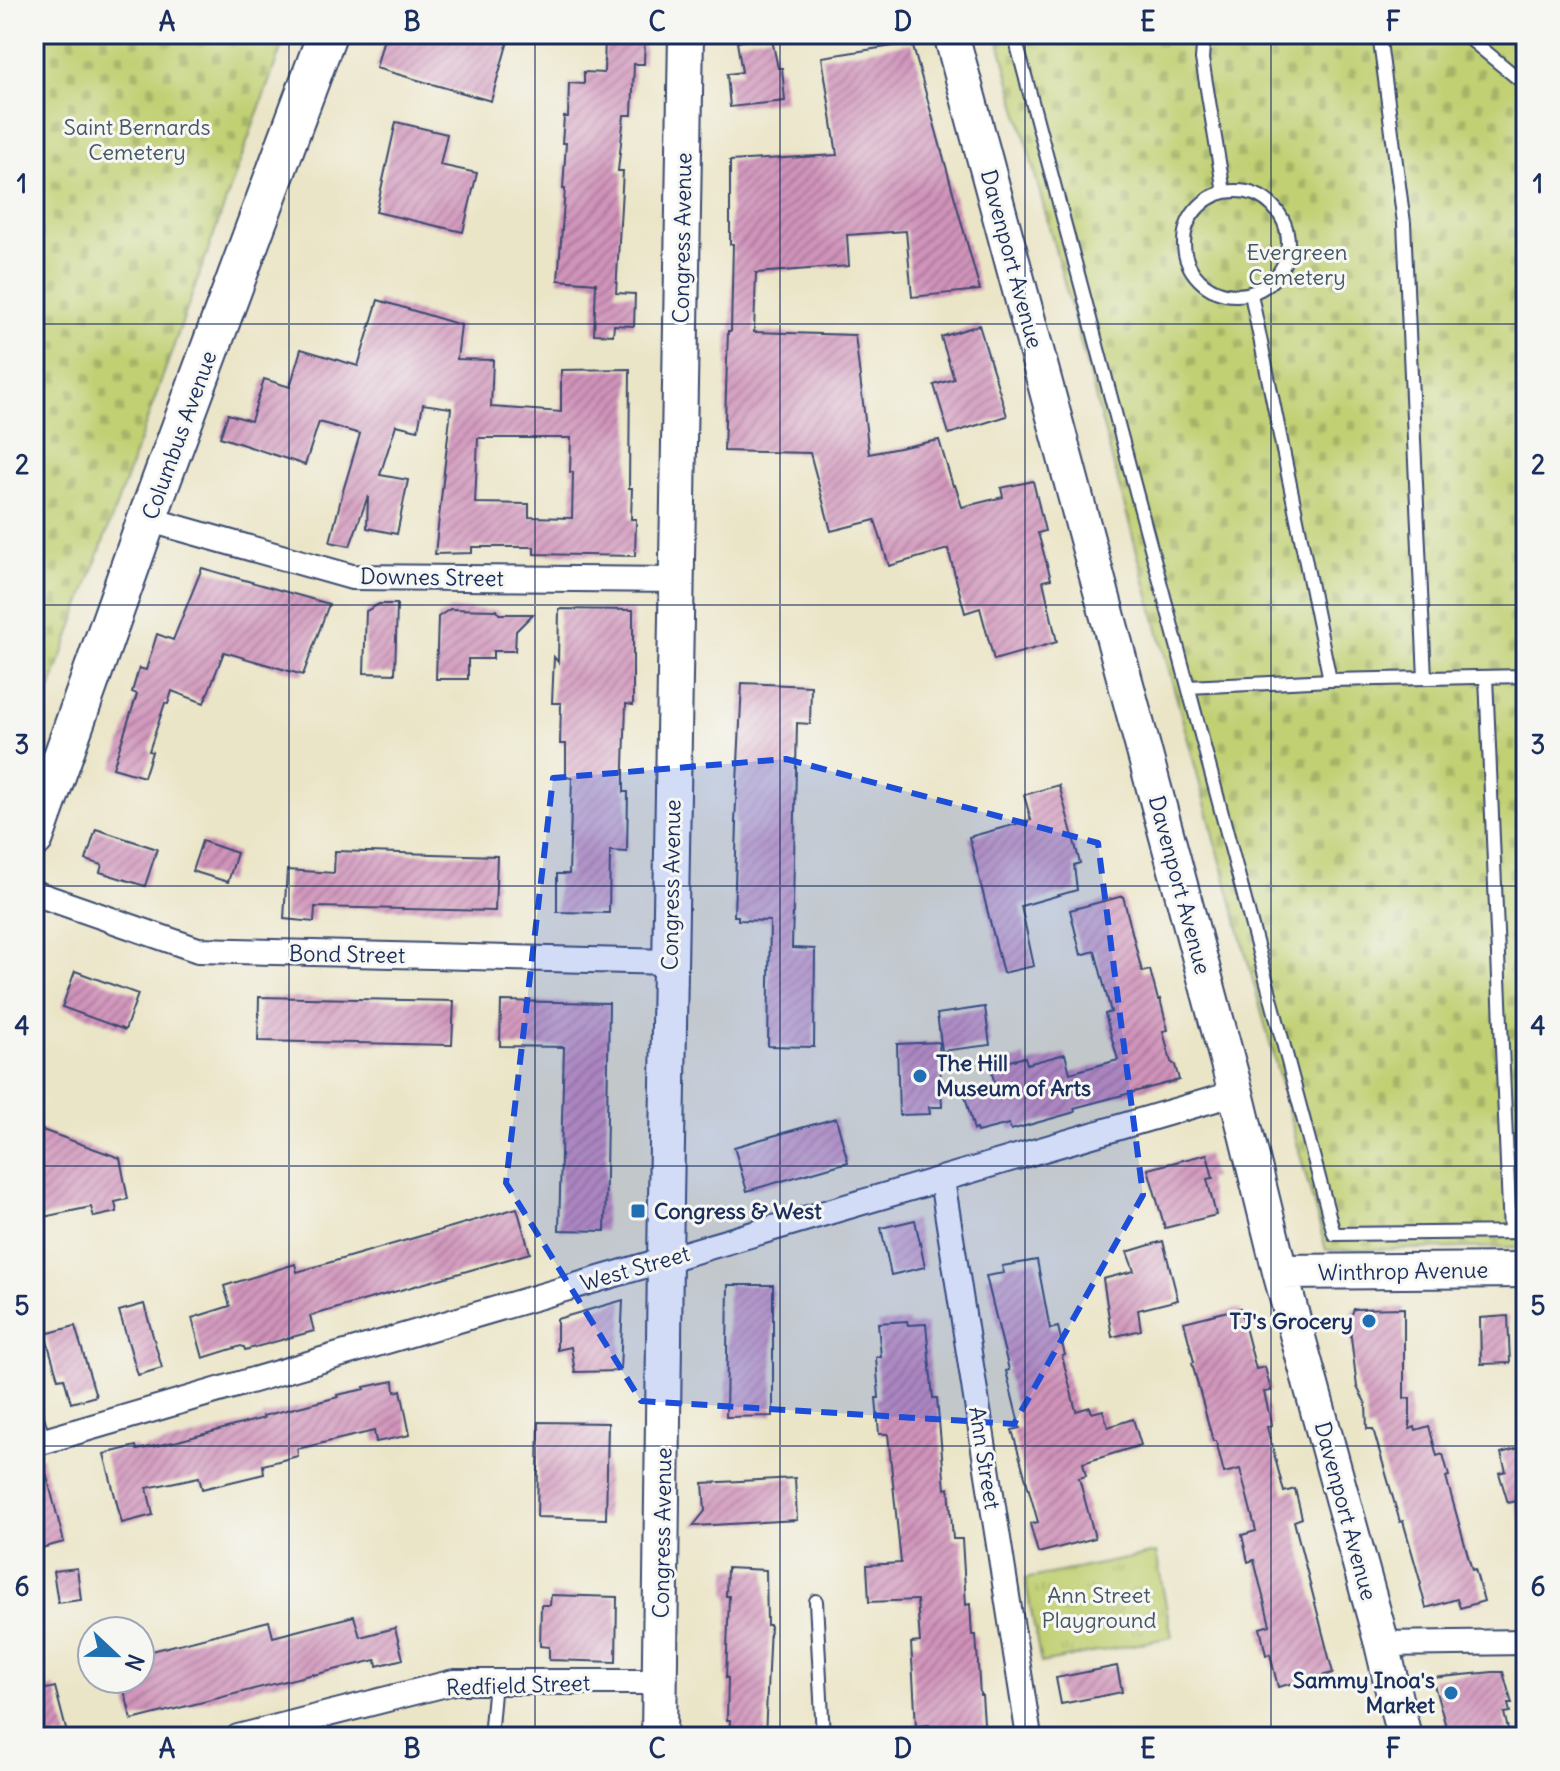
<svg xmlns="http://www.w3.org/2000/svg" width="1560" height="1771" font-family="Delius,sans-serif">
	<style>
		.cemetery { fill: url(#cemetery-stones); stroke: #6e8068; stroke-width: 2 }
		.park { fill: url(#park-tufts); stroke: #6e8068; stroke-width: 2 }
		.building { fill: url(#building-hatch); fill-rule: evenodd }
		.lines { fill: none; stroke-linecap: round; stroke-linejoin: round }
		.lane-casing { stroke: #3a4a6e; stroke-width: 16 }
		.street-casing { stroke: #3a4a6e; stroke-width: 28 }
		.secondary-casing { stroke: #3a4a6e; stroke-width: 38 }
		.primary-casing { stroke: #3a4a6e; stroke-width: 42 }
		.lane { stroke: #fff; stroke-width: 12 }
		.street { stroke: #fff; stroke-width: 24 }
		.secondary { stroke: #fff; stroke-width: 34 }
		.primary { stroke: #fff; stroke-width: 38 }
		.marked { fill: #1d4ed8; fill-opacity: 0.2; stroke: #1d4ed8; stroke-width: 6; stroke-dasharray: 16 10; stroke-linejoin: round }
		.grid { fill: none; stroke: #1b2f5e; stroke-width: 2; stroke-opacity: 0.55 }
		.poi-dot { fill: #1f6fb2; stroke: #f6f6f2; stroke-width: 3 }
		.labels { text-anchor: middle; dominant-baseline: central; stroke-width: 6; stroke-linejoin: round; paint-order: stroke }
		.park-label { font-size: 22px; fill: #445763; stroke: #f6f6f2 }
		.street-label { font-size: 22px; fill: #1b2f5e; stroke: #f6f6f2 }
		.poi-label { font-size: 22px; font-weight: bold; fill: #1b2f5e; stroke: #f6f6f2; text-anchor: start }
		.neatline { fill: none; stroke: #1b2f5e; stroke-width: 3 }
		.grid-label { font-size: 26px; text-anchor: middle; font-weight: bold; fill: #1b2f5e }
	</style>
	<defs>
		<pattern id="cemetery-stones" width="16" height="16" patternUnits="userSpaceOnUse" patternTransform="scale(2)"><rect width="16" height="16" fill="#c1d073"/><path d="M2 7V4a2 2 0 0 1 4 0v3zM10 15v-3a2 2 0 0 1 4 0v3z" fill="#a5b366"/></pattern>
		<pattern id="park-tufts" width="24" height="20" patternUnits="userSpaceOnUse" patternTransform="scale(2)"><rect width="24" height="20" fill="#c1d073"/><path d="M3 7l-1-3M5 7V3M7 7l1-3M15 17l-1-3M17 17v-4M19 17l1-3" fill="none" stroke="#a5b366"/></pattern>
		<pattern id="building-hatch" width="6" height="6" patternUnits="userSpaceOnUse" patternTransform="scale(2)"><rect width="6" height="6" fill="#d093ba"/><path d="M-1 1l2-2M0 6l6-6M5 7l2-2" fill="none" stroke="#a8789a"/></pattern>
	</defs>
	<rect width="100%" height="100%" fill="#f6f6f2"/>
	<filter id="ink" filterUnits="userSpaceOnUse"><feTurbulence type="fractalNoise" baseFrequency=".0125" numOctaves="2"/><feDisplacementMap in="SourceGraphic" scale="16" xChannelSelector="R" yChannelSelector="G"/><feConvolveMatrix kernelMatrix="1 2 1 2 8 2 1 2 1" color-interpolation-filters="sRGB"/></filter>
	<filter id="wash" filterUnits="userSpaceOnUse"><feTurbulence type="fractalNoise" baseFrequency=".006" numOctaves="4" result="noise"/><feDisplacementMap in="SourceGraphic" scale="32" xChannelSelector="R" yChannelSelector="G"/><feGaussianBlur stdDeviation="1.8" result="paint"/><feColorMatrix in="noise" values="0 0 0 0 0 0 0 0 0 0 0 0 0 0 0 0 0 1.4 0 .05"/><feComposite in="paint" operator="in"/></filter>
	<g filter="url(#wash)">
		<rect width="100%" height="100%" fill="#ebe5c7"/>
		<path class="cemetery" d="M34,34H286L34,734Z
			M997,34H1526V1247L1326,1250Z"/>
		<path class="park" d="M1156,1553L1172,1637L1041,1663L1025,1579Z"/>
		<g id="blocks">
			<path class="building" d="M385,34H510L491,101L376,68Z
				M605,34H645L644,64H634L632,115H624L618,171H623L616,293L635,294L634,326L614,325L613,335L594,334L596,283L558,280L565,189H563L566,143H562L564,117H568L569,83L584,84V72L604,73Z
				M771,35L778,68H782L785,101L730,107L727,74L742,72L737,42Z
				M912,43L980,290L912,297L906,231L847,235L849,266L756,273L754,332L855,335L869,454L939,440L953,486L955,485L962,507L1003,497L1001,488L1033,481L1045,531L1038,533L1051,579L1043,581L1057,642L994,660L980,608L965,613L948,549L889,566L875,520L831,531L810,453L724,451L728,331H731L733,244H730V161L837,155L822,57Z
				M396,122L447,134L440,165L477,173L463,232L376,212Z
				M378,300L461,325L457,359L493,360L491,407L561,412V370L630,369L629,488H632L631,519H636L635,556L534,554V547H472V553L435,554L451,408L423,404L418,430L396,425L380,475L408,480L397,534L367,528L368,496L350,546L330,542L343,491L360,434L319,422L305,465L220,437L228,414L251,421L264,379L290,387L301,349L358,366ZM478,438H571L570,472H573L572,518L529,517V504L475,503Z
				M979,325L1007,416L949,434L934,385L954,379L941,337Z
				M202,568L329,604L303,675L224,652L204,703L172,691L168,704L165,703L149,751L152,752L144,777L113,768L137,694L132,692L139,668L146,670L157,634L173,640Z
				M379,604H397L395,674L364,673L366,611Z
				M450,609L497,610L499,614H533L516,631L515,651H493V659H468V679H436L438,617Z
				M559,609L633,610V705L626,704L624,766V792H628L627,852L610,851L609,913L557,912V874H569L572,778L566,777V744H560L561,703H552L554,657L558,662Z
				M742,683L811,686L810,724L797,723L792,948L815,949L814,1047L768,1046L770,921L738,920V916H734L737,823H735Z
				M1059,785L1080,863L1074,865L1077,890L1021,906L1034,966L1003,973L969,837L1031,820L1024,795Z
				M96,829L157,849L145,886L100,872L102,865L86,860Z
				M202,841L237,853L228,882L192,871Z
				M335,851L497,856L495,911L315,907L314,922L284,919L287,870L334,873Z
				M1123,896L1142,972L1150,970L1158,1000L1160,999L1168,1030L1163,1031L1171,1062L1175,1065L1179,1080L1074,1108L1075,1112L1011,1130L1009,1124L977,1132L976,1129L974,1130L965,1096L996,1088L990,1066L1025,1057L1027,1064L1065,1054L1070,1073L1118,1060L1105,1014L1111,1012L1095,951L1081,955L1070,910Z
				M75,971L138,994L125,1030L62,1007Z
				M259,997L454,1001L452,1045L258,1041Z
				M501,1001L609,1003L605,1231L559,1230L564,1047L500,1046Z
				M985,1007L990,1045L942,1051L937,1014Z
				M939,1042L942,1107H929L930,1114L899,1115L897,1044Z
				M836,1118L848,1162L747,1191L734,1147Z
				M34,1127L120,1158L128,1199L115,1202L117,1212L94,1217L91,1207L34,1219Z
				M1207,1154L1213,1178L1207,1179L1216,1215L1165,1228L1148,1169Z
				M517,1208L530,1253L310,1316L314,1331L245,1350L244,1347L241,1346L203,1358L192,1318L230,1306L224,1286L295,1264L297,1272Z
				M915,1220L925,1267L891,1275L881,1228Z
				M1163,1241L1178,1300L1138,1310L1141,1330L1112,1337L1103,1279L1134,1271L1127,1252Z
				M1037,1260L1050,1329L1058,1327L1065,1355L1062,1356L1076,1411L1090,1407L1092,1413L1103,1410L1108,1427L1133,1419L1141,1445L1083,1463L1086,1476L1079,1478L1095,1538L1038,1553L1030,1524L1038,1522L1012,1430L1020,1428L1006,1371L1009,1370L986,1276L1004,1273L1002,1266Z
				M728,1285H773V1416L726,1417Z
				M623,1300L620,1371L575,1372L571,1347L557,1350V1319Z
				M144,1304L162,1368L138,1375L119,1311Z
				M1240,1308L1256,1369L1265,1367L1271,1391L1264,1392L1272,1426L1267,1427L1284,1492L1295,1489L1302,1518L1294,1521L1333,1673L1278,1687L1270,1654L1266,1655L1260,1628L1270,1625L1254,1560L1248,1562L1242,1535L1256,1531L1240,1469L1224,1473L1216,1441H1213L1192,1363L1194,1362L1184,1322Z
				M1404,1308V1398H1410V1429L1415,1427L1416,1430L1429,1426L1437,1456L1443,1454L1449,1476L1446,1477L1472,1570L1475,1569L1484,1601L1460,1608L1457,1599L1426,1608L1420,1585L1421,1584L1403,1521L1400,1522L1373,1429H1367L1366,1404L1357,1387L1349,1321L1354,1309Z
				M1508,1316L1510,1363L1481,1364L1480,1318Z
				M907,1321L908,1325L926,1324L933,1398H937L945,1489L949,1488L953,1539H962L966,1605L970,1604L972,1635H976L980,1695H982L985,1737H933L932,1727H930L929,1725L916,1726L911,1643L920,1642L917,1600L869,1602L867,1565L901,1563L888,1434H879L876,1398H879L876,1357H881L878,1323Z
				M75,1326L96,1396L71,1403L64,1378L58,1379L45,1334Z
				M394,1381L395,1392L401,1390L410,1435L376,1442L374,1431L297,1449L298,1456L263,1465L264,1474L202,1489L199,1477L147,1488L153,1515L122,1523L104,1454L136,1446L137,1450L178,1441L264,1418L263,1416L338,1397L337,1395L365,1389L364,1387Z
				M539,1422L608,1423L606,1519L537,1517Z
				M1526,1446V1518L1520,1519L1515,1501L1508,1503L1499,1473L1506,1471L1501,1453Z
				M42,1457L64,1542L34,1550V1459Z
				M795,1478L797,1520L693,1526L705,1511L703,1483Z
				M77,1568L81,1600L58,1603L53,1571Z
				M727,1568L766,1570L767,1625H770L765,1737H729L730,1720H727L728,1678H726L729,1596H726Z
				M551,1595L617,1597L616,1662L549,1660V1647L540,1646L541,1605H550Z
				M354,1616L360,1637L395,1628L403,1659L377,1666L376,1660L313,1675V1674L132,1720L121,1679H140V1654L269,1621L273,1637Z
				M1117,1666L1122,1692L1061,1704L1056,1678Z
				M1493,1672H1503L1512,1704H1508L1510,1712L1504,1713L1510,1737H1449L1432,1678Z
				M55,1687L68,1737H42L34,1717V1692Z"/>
		</g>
	</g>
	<g filter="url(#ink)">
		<use href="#blocks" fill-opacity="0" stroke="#3a4a6e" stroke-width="2"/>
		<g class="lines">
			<g class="lane-casing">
				<path id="lane" d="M1014,34L1334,1234L1526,1232
					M1204,34L1202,59L1224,192
					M1379,34L1404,223L1425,678
					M1464,34L1526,85
					M1184 243a52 52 0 1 1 104 0a52 52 0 1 1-104 0Z
					M1251,294L1330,680
					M1486,677L1510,1232
					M1188,687L1330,680L1526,676
					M34,1407L44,1441
					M816,1601L823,1737
					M490,1737L495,1682"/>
			</g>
			<g class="street-casing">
				<path id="street" d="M147,519L352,577L676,580
					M34,893L198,950L670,962
					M942,1180L1029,1737
					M34,1444L1236,1093
					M1382,1644L1526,1642
					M238,1737L454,1682H660"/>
			</g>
			<g class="secondary-casing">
				<path id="secondary" d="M951,34L1236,1093L1280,1272L1382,1644L1404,1737
					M1280,1272L1526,1270
					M659,1737L665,1260L686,34"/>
			</g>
			<g class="primary-casing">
				<path id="primary" d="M34,838L147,519L327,34"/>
			</g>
			<use href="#lane" class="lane"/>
			<use href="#street" class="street"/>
			<use href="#secondary" class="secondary"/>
			<use href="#primary" class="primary"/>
		</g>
	</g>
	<path class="marked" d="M786,759L1098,843L1143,1195L1014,1424L641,1401L506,1183L553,778Z"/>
	<path class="grid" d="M289,34V1737M535,34V1737M780,34V1737M1025,34V1737M1271,34V1737M34,324H1526M34,605H1526M34,886H1526M34,1166H1526M34,1446H1526"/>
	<g class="poi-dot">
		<circle cx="920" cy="1076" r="8"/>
		<rect x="630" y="1203" width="16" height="16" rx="4"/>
		<circle cx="1369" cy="1321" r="8"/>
		<circle cx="1451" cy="1693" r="8"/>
	</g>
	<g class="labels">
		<g class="park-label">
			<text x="137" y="127">Saint Bernards<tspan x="137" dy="25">Cemetery</tspan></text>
			<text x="1297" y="252">Evergreen<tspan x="1297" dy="25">Cemetery</tspan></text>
			<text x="1099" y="1595">Ann Street<tspan x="1099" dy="25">Playground</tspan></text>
		</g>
		<g class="street-label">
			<text transform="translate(682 238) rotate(-89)">Congress Avenue</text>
			<text transform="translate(1012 259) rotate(75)">Davenport Avenue</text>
			<text transform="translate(179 435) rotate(-70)">Columbus Avenue</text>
			<text transform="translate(432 577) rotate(1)">Downes Street</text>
			<text transform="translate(671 885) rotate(-89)">Congress Avenue</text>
			<text transform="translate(1180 885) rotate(75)">Davenport Avenue</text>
			<text transform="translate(347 954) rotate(1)">Bond Street</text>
			<text transform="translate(635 1268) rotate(-16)">West Street</text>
			<text transform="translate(1403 1271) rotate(-1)">Winthrop Avenue</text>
			<text transform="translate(985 1458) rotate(81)">Ann Street</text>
			<text transform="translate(1346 1511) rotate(75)">Davenport Avenue</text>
			<text transform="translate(662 1533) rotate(-89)">Congress Avenue</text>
			<text transform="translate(518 1685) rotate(-2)">Redfield Street</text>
		</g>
		<g class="poi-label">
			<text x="936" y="1063">The Hill<tspan x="936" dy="25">Museum of Arts</tspan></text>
			<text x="654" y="1211">Congress &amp; West</text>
			<text x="1353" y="1321" text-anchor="end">TJ's Grocery</text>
			<text x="1435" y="1680" text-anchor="end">Sammy Inoa's<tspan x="1435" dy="25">Market</tspan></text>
		</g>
	</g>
	<rect width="1560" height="1771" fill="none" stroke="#f6f6f2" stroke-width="88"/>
	<g transform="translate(116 1655) rotate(112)"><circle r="38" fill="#f6f6f2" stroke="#9ea6b7" stroke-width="2"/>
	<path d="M0-6L14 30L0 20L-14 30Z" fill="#1f6fb2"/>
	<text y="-12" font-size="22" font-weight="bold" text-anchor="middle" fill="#1b2f5e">N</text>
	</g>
	<rect x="44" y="44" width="1472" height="1683" class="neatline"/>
	<g class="grid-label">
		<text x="167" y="31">A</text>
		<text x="412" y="31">B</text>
		<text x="657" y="31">C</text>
		<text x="903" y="31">D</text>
		<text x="1148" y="31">E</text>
		<text x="1393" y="31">F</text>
		<text x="22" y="193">1</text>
		<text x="1538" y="193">1</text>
		<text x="22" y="474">2</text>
		<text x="1538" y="474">2</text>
		<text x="22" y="754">3</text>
		<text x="1538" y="754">3</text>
		<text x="22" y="1035">4</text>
		<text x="1538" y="1035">4</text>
		<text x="22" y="1315">5</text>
		<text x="1538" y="1315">5</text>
		<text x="22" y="1596">6</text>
		<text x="1538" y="1596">6</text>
		<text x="167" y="1758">A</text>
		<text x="412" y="1758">B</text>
		<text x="657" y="1758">C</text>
		<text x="903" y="1758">D</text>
		<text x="1148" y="1758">E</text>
		<text x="1393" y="1758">F</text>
	</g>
</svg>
